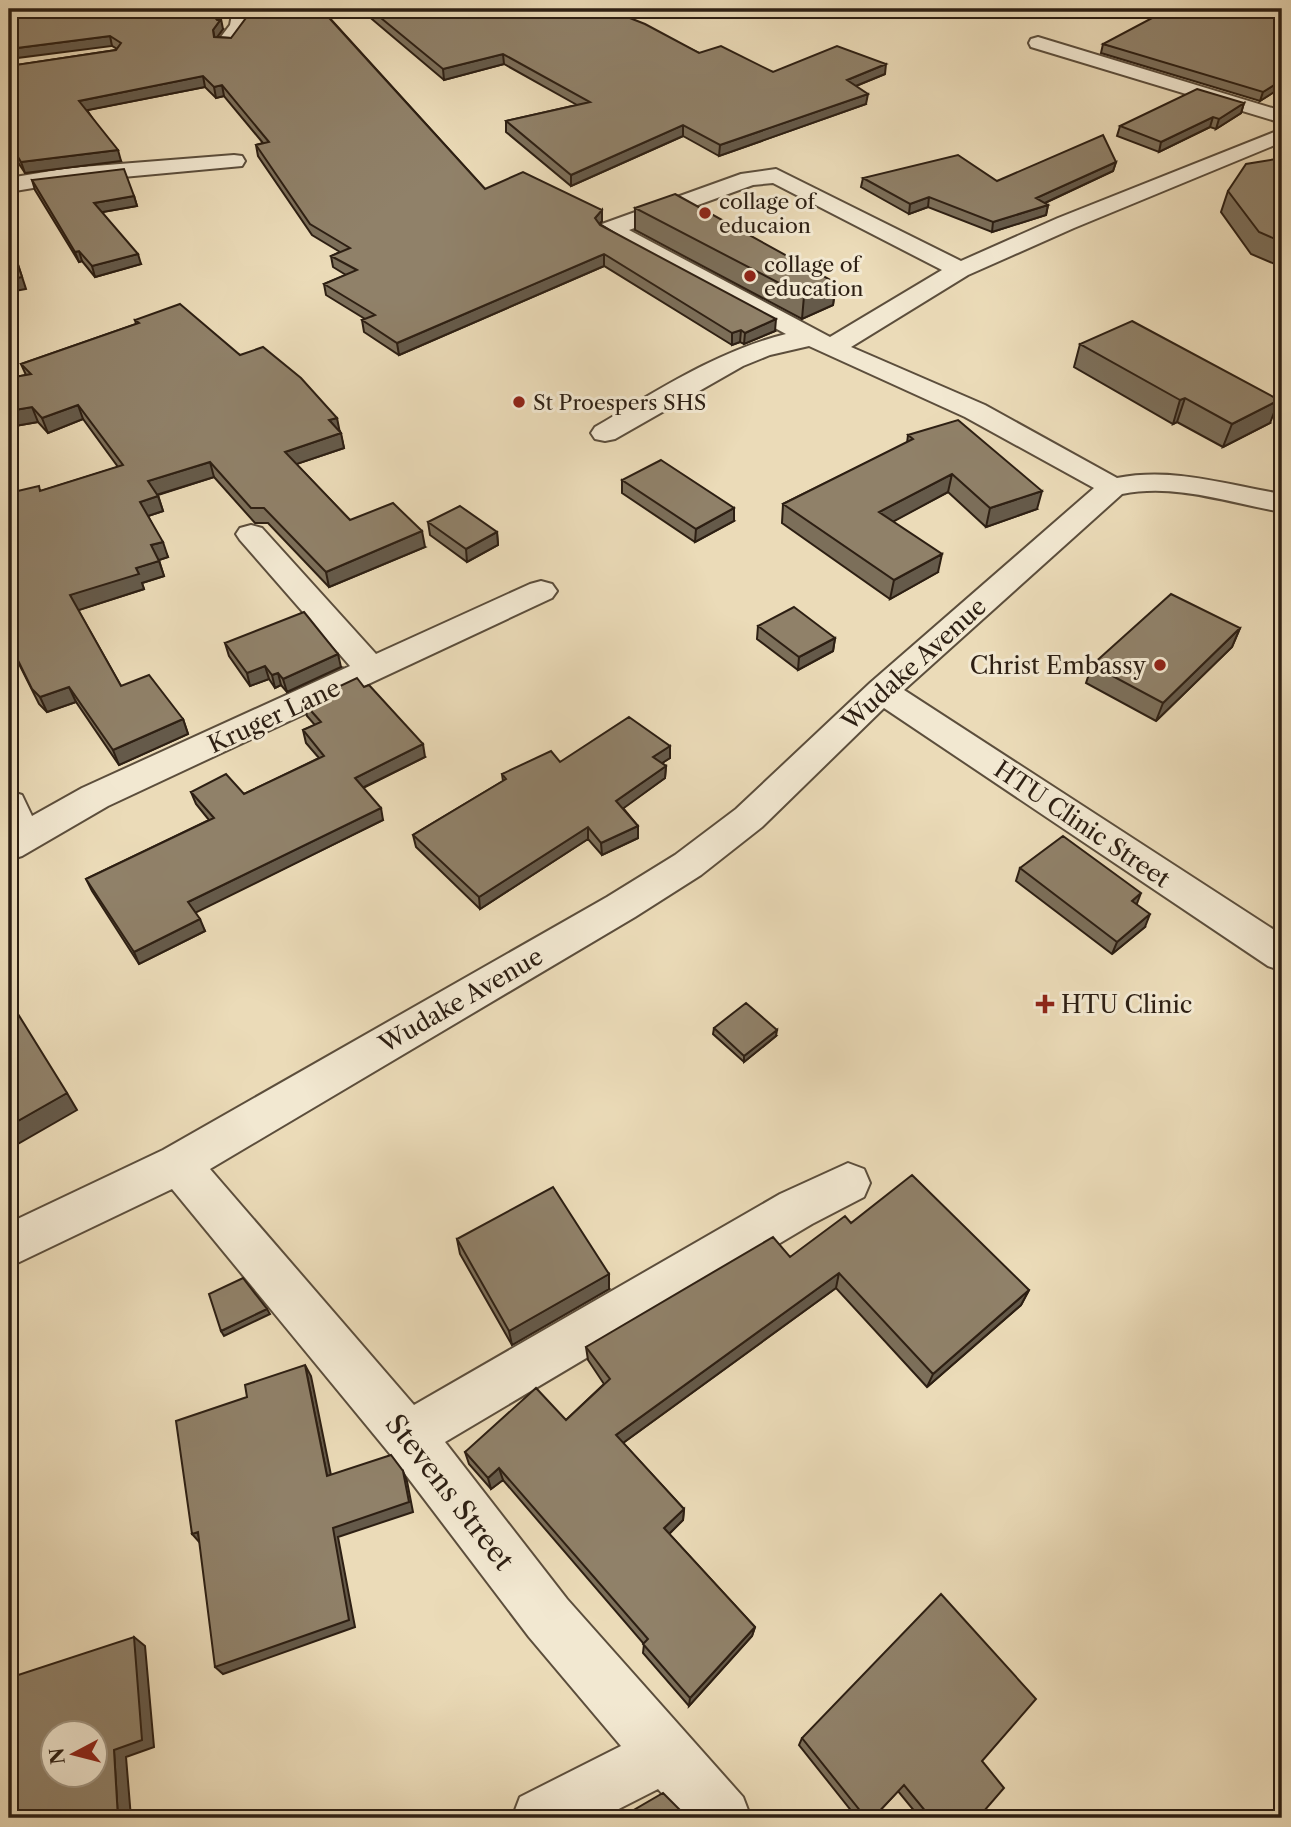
<svg xmlns="http://www.w3.org/2000/svg" width="1291" height="1827" font-family="'Libre Caslon Text',serif">
	<style>
		.lines { fill: none; stroke-linecap: round; stroke-linejoin: round }
		.minor-casing { stroke: #5c4e3c; stroke-width: 4 }
		.minor { fill: #f2e8d1; fill-rule: evenodd }
		.wall { fill: #7c6f5a; stroke: #2d1f13; stroke-width: 2 }
		.shaded-wall { fill: #655a4a; stroke: #2d1f13; stroke-width: 2 }
		.building { fill: #908169; stroke: #2d1f13; stroke-width: 2; fill-rule: evenodd }
		.poi-dot { fill: #8f2418; stroke: #f2e8d1; stroke-width: 2.5 }
		.labels { text-anchor: middle; dominant-baseline: central; stroke-width: 6; stroke-linejoin: round; paint-order: stroke }
		.far-poi-label { font-size: 21px; fill: #2d1f13; stroke: #f2e8d1; text-anchor: start }
		.street-label { font-size: 24px; fill: #2d1f13; stroke: #f2e8d1 }
		.poi-label { font-size: 24px; fill: #2d1f13; stroke: #f2e8d1; text-anchor: end }
		.near-street-label { font-size: 28px; fill: #2d1f13; stroke: #f2e8d1 }
	</style>
	<rect width="100%" height="100%" fill="#ebdbb8"/>
	<filter id="stains"><feTurbulence type="fractalNoise" baseFrequency=".00286" numOctaves="4"/><feColorMatrix values="0 0 0 0 .2 0 0 0 0 .09 0 0 0 0 .02 0 0 0 .5 -.17"/></filter>
	<radialGradient id="worn" r=".72"><stop offset=".6" stop-color="#630" stop-opacity="0"/><stop offset="1" stop-color="#630" stop-opacity=".3"/></radialGradient>
	<g class="lines">
		<g class="minor-casing">
			<path id="minor" d="M233,9H251L248,26L233,46H219L217,42L230,25Z
				M1038,37L1282,111V123L1031,47L1029,43L1031,39Z
				M1282,129V142L1074,228L968,275L851,347L985,405L1117,478C1174,467 1227,485 1282,494V512C1229,503 1176,483 1122,494L904,690L1282,935V971L1268,966L884,708L762,827L701,875L635,917L210,1169L414,1405L780,1194L848,1163L864,1169L870,1183L864,1197L812,1224L445,1442L567,1599L743,1797L751,1818H684L658,1789L601,1818H512L520,1797L621,1746L529,1637L390,1454L172,1189L9,1267V1223L163,1150L607,897L675,855L736,809L870,683L1094,488L965,417L809,346L770,355L743,366L615,439L605,441L595,439L591,433L595,427C657,391 717,351 786,334L602,234L598,229L602,224L741,174L776,169L961,261L1058,218ZM773,183L942,270L830,337L629,230L753,185Z
				M234,155L242,156L245,161L242,166L69,182L9,192V178L69,168Z
				M251,525L262,528L376,654L530,584L541,581L552,584L557,591L552,598L108,806L22,856L9,860V791L22,795L32,816L82,788L350,666L240,540L236,534L240,528Z"/>
		</g>
		<use href="#minor" class="minor"/>
	</g>
	<path class="wall" d="M9,9L223,29L217,37L231,38L273,9H331L326,14L485,189L602,210V221L600,224L775,331L744,344L740,342L732,345L604,266L399,355L364,332L362,320L365,319L326,295L324,284L346,275L333,267L331,256L340,252L312,235L258,156L256,145L263,143L224,96L216,98L205,87L87,110L121,161L25,173L15,158L9,159V66L116,50L117,49L112,46Z
		M360,9H607L699,53L773,72L885,74L856,86L866,104L719,156L683,136L571,186L506,132V121L577,105L504,64L444,80Z
		M1103,44L1282,87L1260,101L1101,53Z
		M1244,103L1241,113L1216,129L1210,127L1159,152L1117,136L1120,126Z
		M1282,158V267L1251,254L1221,212L1228,191Z
		M1116,162L1113,171L1045,203L1048,205L1046,215L992,232L928,207L909,214L861,187L863,178L997,181Z
		M32,180L134,196L137,206L102,212L141,264L95,277L82,261L79,262L35,190Z
		M635,208L836,283L833,305L802,319L635,230Z
		M135,320L240,355L340,431L344,448L296,464L350,520L425,547L329,587L268,523H255L214,477L158,495L163,511L148,516L168,557L159,560L164,576L142,583L144,589L78,610L121,686L183,719L188,734L119,765L76,702L47,712L39,704L9,644V493L41,491L118,467L83,419L48,433L38,422L9,427V378L26,375L21,364L136,324Z
		M1080,344L1270,423L1223,447L1177,422L1173,424L1074,367Z
		M908,435L1037,509L986,527L948,492L893,521L938,572L890,599L782,523L783,504L907,443Z
		M622,480L734,521L695,542L622,493Z
		M428,522L497,532L498,545L467,562L430,535Z
		M758,626L835,638L833,651L798,670L757,639Z
		M1240,628L1232,647L1156,721L1086,683L1092,665Z
		M225,643L341,667L287,692L281,685L275,688L269,679L250,686L229,656Z
		M304,703L425,757L363,788L383,820L195,912L205,931L139,964L92,891L86,879L209,820L196,804L191,792L244,794L319,758L306,743L303,730L315,725L307,716Z
		M670,746V758L662,763L666,766L665,778L623,808L638,826V838L602,855L588,839L480,909L416,847L413,835L503,781L502,774L560,762Z
		M1020,868L1145,927L1112,954L1016,881Z
		M714,1028L776,1036L744,1062L713,1034Z
		M851,1223L1029,1290L1021,1305L927,1387L836,1288L623,1443L684,1509L683,1520L669,1534L755,1627L752,1636L689,1706L643,1653L644,1644L503,1480L491,1489L469,1464L465,1452L566,1420L604,1384L588,1360L586,1347L790,1257Z
		M457,1239L609,1289L512,1345L460,1254Z
		M802,1738L982,1761L978,1818H920L898,1791L873,1818H857L799,1745Z"/>
	<path class="shaded-wall" d="M321,9H331L322,18Z
		M221,19L223,29L215,40L213,30Z
		M110,36L112,46L9,59V49Z
		M503,54L504,64L444,80L443,69Z
		M886,64L885,74L846,90L847,80Z
		M203,76L205,87L83,111L79,101Z
		M1282,80V87L1260,101L1263,92Z
		M222,85L224,96L216,98L214,87Z
		M868,94L866,104L719,156L720,145Z
		M1244,103L1241,113L1216,129L1219,119Z
		M1213,117L1210,127L1159,152L1161,142Z
		M683,125V136L571,186V175Z
		M9,147H12L15,158L9,159Z
		M118,150L121,161L25,173L21,162Z
		M1116,162L1113,171L1034,208L1036,198Z
		M134,196L137,206L97,213L94,203Z
		M929,197L928,207L909,214L910,204Z
		M1048,205L1046,215L992,232L993,222Z
		M602,210V221L595,229V218Z
		M13,249L26,289L9,292V280Z
		M79,251L82,261L79,262L75,252Z
		M138,254L141,264L95,277L92,266Z
		M604,254V266L399,355L397,343Z
		M836,283L833,305L802,319L804,296Z
		M776,319L775,331L744,344L745,333Z
		M741,330L740,342L732,345V333Z
		M1185,398L1177,422L1173,424L1180,400Z
		M1279,400L1270,423L1223,447L1232,424Z
		M78,405L83,419L48,433L42,418Z
		M32,407L38,422L9,427V411Z
		M337,418L340,433L329,420Z
		M341,433L344,448L288,467L285,452Z
		M210,462L214,477L153,496L148,481Z
		M952,474L948,492L876,531L879,512Z
		M1042,491L1037,509L986,527L990,508Z
		M158,496L163,511L145,517L140,502Z
		M734,508V521L695,542L696,529Z
		M422,531L425,547L329,587L326,572Z
		M497,532L498,545L467,562L466,549Z
		M163,542L168,557L156,561L151,545Z
		M942,554L938,572L890,599L894,580Z
		M159,561L164,576L142,583L144,589L76,611L70,595L136,568Z
		M1240,628L1232,647L1156,721L1163,703Z
		M835,638L833,651L798,670L799,657Z
		M338,654L341,667L287,692L283,679Z
		M265,666L269,679L250,686L247,673Z
		M278,673L281,685L275,688L272,675Z
		M69,687L76,702L47,712L40,697Z
		M183,719L188,734L119,765L113,750Z
		M423,744L425,757L358,790L355,778Z
		M670,746V758L653,769V757Z
		M666,766L665,778L617,813L616,801Z
		M381,808L383,820L193,914L188,902Z
		M638,826V838L602,855L601,843Z
		M588,827V839L480,909L479,897Z
		M1141,893L1136,906L1132,901Z
		M1150,914L1145,927L1112,954L1117,942Z
		M200,919L205,931L139,964L134,952Z
		M777,1030L776,1036L744,1062V1056Z
		M67,1093L77,1110L9,1149V1126Z
		M839,1273L836,1288L616,1448V1435Z
		M609,1274V1289L512,1345L509,1331Z
		M1029,1290L1021,1305L927,1387L933,1374Z
		M267,1309L270,1314L224,1336L221,1331Z
		M305,1365L311,1376L333,1485L327,1476Z
		M499,1468L503,1480L491,1489L488,1478Z
		M403,1471L407,1481L413,1512L338,1537L355,1627L223,1674L215,1667L333,1528Z
		M684,1509L683,1520L664,1539V1528Z
		M198,1532L200,1543L192,1534Z
		M755,1627L752,1636L689,1706L690,1698Z
		M134,1637L145,1646L154,1747L126,1757L131,1818H118L114,1750Z"/>
	<path class="building" d="M9,9H208L217,20L221,19L213,30L214,37L231,38L249,14L273,9H321L485,189L523,172L602,210L595,218L600,225L776,319L745,333L741,330L732,333L604,254L397,343L362,320L375,315L324,284L357,270L331,256L350,248L310,224L256,145L269,142L222,85L214,87L203,76L79,101L118,150L21,162L12,147H9V66L116,50L121,43L110,36L9,49Z
		M370,9H607L645,24L699,53L721,46L773,72L837,46L886,64L847,80L868,94L720,145L683,125L571,175L506,121L590,102L503,54L443,69Z
		M1169,9H1282V80L1263,92L1103,44Z
		M1197,89L1244,103L1219,119L1213,117L1161,142L1120,126Z
		M1103,135L1116,162L1036,198L1048,205L993,222L929,197L910,204L863,178L958,155L997,181Z
		M1282,158V242L1259,232L1228,191L1246,164Z
		M124,169L134,196L94,203L138,254L92,266L79,251L75,252L32,180Z
		M675,194L836,283L804,296L635,208Z
		M9,238L22,277L9,280Z
		M180,304L240,355L263,347L301,378L337,418L329,420L341,433L285,452L350,520L393,503L422,531L326,572L264,508H251L210,462L148,481L158,496L140,502L163,542L151,545L159,561L136,568L139,574L70,595L121,686L149,675L183,719L113,750L69,687L40,697L32,689L9,642V493L39,486L40,491L123,465L78,405L42,418L32,407L9,411V378L31,374L21,364L139,323L135,320Z
		M1132,321L1279,400L1232,424L1185,398L1180,400L1080,344Z
		M958,420L1042,491L990,508L952,474L879,512L942,554L894,580L783,504L913,439L908,435Z
		M661,460L734,508L696,529L622,480Z
		M460,506L497,532L466,549L428,522Z
		M1171,594L1240,628L1163,703L1092,665Z
		M794,607L835,638L799,657L758,626Z
		M304,612L338,654L283,679L278,673L272,675L265,666L247,673L225,643Z
		M357,678L364,687L369,685L423,744L355,778L381,808L188,902L200,919L134,952L86,879L214,818L191,792L226,774L244,794L324,756L303,730L321,722L304,703Z
		M629,717L670,746L653,757L666,766L616,801L638,826L601,843L588,827L479,897L413,835L506,779L502,774L551,751L560,762Z
		M1063,836L1141,893L1132,901L1150,914L1117,942L1020,868Z
		M746,1003L777,1030L744,1056L714,1028Z
		M18,1014L67,1093L9,1126V1018Z
		M912,1175L1029,1290L933,1374L839,1273L616,1435L684,1509L664,1528L755,1627L690,1698L643,1644L648,1639L499,1468L488,1478L465,1452L536,1388L566,1420L610,1379L586,1347L773,1237L790,1257L845,1216L851,1223Z
		M553,1187L609,1274L509,1331L457,1239Z
		M243,1278L267,1309L221,1331L209,1294Z
		M305,1365L327,1476L391,1455L403,1471L409,1502L333,1528L349,1620L215,1667L198,1532L192,1534L176,1421L247,1397L245,1385Z
		M941,1594L1036,1699L982,1761L1004,1788L978,1818H931L904,1785L873,1818H866L802,1738Z
		M134,1637L142,1740L114,1750L118,1818H9V1678ZM52,1732H94V1774H52Z
		M663,1793L685,1815L686,1818H620Z"/>
	<g class="poi-dot">
		<circle cx="705" cy="213" r="7"/>
		<circle cx="750" cy="276" r="7"/>
		<circle cx="519" cy="402" r="7"/>
		<circle cx="1160" cy="665" r="7"/>
		<path d="M1041.5 993.5h7v7h7v7h-7v7h-7v-7h-7v-7h7z"/>
	</g>
	<g class="labels">
		<g class="far-poi-label">
			<text x="719" y="201">collage of<tspan x="719" dy="24">educaion</tspan></text>
			<text x="764" y="264">collage of<tspan x="764" dy="24">education</tspan></text>
			<text x="533" y="402">St Proespers SHS</text>
		</g>
		<g class="street-label">
			<text transform="translate(914 664) rotate(-42)">Wudake Avenue</text>
			<text transform="translate(274 716) rotate(-25)">Kruger Lane</text>
			<text transform="translate(1082 824) rotate(34)">HTU Clinic Street</text>
			<text transform="translate(461 1000) rotate(-30)">Wudake Avenue</text>
		</g>
		<g class="poi-label">
			<text x="1146" y="665">Christ Embassy</text>
			<text x="1061" y="1004" text-anchor="start">HTU Clinic</text>
		</g>
		<g class="near-street-label">
			<text transform="translate(450 1492) rotate(52)">Stevens Street</text>
		</g>
	</g>
	<rect width="1291" height="1827" fill="none" stroke="#ebdbb8" stroke-width="35"/>
	<rect x="10" y="10" width="1270" height="1806" fill="none" stroke="#2d1f13" stroke-width="3.5"/>
	<rect x="18" y="18" width="1256" height="1792" fill="none" stroke="#2d1f13" stroke-width="2"/>
	<g transform="translate(74 1754) rotate(263)"><circle r="33" fill="#f2e8d1" stroke="#a39885" stroke-width="2"/>
	<path d="M0-5L12 26L0 18L-12 26Z" fill="#8f2418"/>
	<text y="-10" font-size="19" font-weight="bold" text-anchor="middle" fill="#2d1f13">N</text>
	</g>
	<rect width="100%" height="100%" filter="url(#stains)"/>
	<rect width="100%" height="100%" fill="url(#worn)"/>
</svg>
